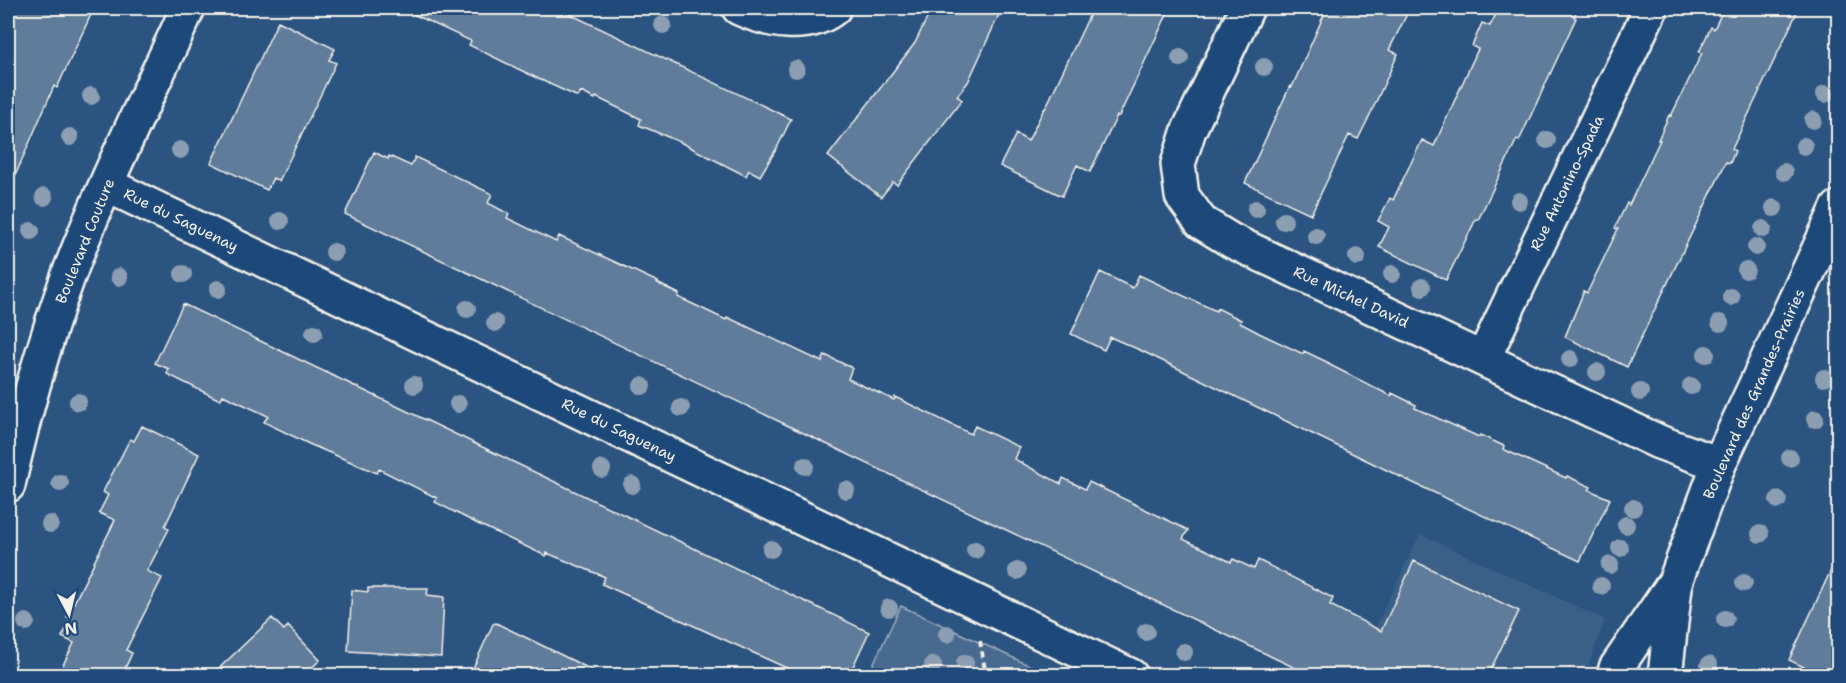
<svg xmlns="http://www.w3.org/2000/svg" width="1846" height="683" font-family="'Shantell Sans',sans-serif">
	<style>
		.built { fill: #3b6088 }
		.green { fill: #496b90; stroke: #9eaebc; stroke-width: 1.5 }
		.building { fill: #5e7b9a; stroke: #f4f1e8; stroke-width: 1.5 }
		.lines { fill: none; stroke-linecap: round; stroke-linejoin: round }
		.minor-casing { stroke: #f4f1e8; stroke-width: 38 }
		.major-casing { stroke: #f4f1e8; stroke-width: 38 }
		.path { stroke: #f4f1e8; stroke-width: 4; stroke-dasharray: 6 4.5; stroke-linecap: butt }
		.minor { stroke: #1f4a7a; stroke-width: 33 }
		.major { stroke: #1f4a7a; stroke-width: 33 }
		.tree { fill: #8c9fb2 }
		.labels { text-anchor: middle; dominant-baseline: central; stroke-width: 5; stroke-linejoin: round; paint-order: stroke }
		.street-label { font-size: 15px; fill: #f4f1e8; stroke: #1f4a7a }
	</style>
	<rect width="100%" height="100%" fill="#2c5481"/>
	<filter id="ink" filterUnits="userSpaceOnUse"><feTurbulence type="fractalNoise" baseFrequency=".0167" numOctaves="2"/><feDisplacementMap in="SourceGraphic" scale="12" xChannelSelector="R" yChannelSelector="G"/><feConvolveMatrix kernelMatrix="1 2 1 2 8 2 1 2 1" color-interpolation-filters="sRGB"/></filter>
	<g filter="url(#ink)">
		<path class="built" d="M1420,534L1605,620L1585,675L1352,676Z"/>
		<path class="green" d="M901,606L1050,675H868Z"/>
		<path class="building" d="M15,8H94L57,88L54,86L8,192V23Z
			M400,8H557L791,119L777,148L760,176L749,170L746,176L680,142L639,125L641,119L596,97L595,99L581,92L578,97L541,80L469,45L471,41Z
			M932,8H1002L968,82L957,96L962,100L897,185L893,182L881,197L828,156L915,43Z
			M1093,8H1170L1119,116H1117L1090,172L1077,165L1062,196L1000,166L1016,134L1028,141L1044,109H1045Z
			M1327,8H1410L1389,50L1398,54L1369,117L1358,139L1349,135L1311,214L1245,183L1290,86L1292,87Z
			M1499,8H1578L1574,17L1576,18L1519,141L1517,139L1478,220L1476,219L1446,280L1379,247L1389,227L1378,221L1390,198L1393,200L1422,140L1434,146L1478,49L1472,46L1482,23L1490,26Z
			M1724,8H1799L1743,126L1732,149L1735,151L1730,163L1726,162L1627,367L1565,337L1584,291L1587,293L1618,229L1615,228L1627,203L1629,205L1660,140H1658L1669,115L1671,116L1702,53L1699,52L1711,27L1714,29Z
			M278,21L335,49L329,60L336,63L279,181L273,178L267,190L211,163Z
			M374,152L388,159L389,156L411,166L415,157L492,194L488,203L509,214L507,218L556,242L559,236L658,282L657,283L679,294L678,297L726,320L727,317L822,362L825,355L852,368L848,379L894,400L895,397L971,434L975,426L1019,447L1014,459L1061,484L1063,478L1085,489L1089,482L1188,530L1183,539L1231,562L1233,559L1254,569L1258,560L1333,598L1330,605L1381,631L1414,561L1519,611L1488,675H1310L345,214Z
			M1100,272L1133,288L1139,275L1216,311L1217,308L1241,320L1240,323L1259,333L1303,354L1304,351L1329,363L1328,364L1391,396L1392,393L1416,405L1415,408L1479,437L1480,435L1504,446L1503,449L1566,478L1567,476L1591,487L1589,490L1610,499L1580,561L1405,479L1142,351L1110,337L1104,350L1071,334Z
			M183,304L869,632L849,675H802L602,584L605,577L547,553L546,556L478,524L435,502L437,498L379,469L377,473L309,444L264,422L268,416L223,395L220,400L167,374L169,369L155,363Z
			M142,426L199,454L165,526L169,529L147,571L162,578L126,650L132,653L122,675H58L74,643L62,637L71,619L67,617L115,520L99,513L108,495L103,492L130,439L134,441Z
			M1839,553V675H1821L1789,660Z
			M368,588H428L427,595L444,597L441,657L348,651L352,590L368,592Z
			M272,618L284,630L288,626L320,660L304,675H212Z
			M496,623L537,643L602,675H470L493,624Z"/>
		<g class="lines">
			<g class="minor-casing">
				<path id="minor" d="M739,8C768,21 807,30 834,8
					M1247,8L1189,130L1178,164L1182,196L1201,222L1232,241L1659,442L1719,464
					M107,185L1131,676
					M1483,359L1651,8
					M8,485C24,413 44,343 69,274C103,183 148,96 188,8"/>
			</g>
			<g class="major-casing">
				<path id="major" d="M1614,676L1616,668L1675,582L1719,464L1838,208
					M1665,676L1675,587"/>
			</g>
			<path class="path" d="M980,641L986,676"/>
			<use href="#minor" class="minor"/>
			<use href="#major" class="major"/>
		</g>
		<g class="tree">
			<circle cx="663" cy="25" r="9"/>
			<circle cx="1180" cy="58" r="9"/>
			<circle cx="1264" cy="67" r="9"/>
			<circle cx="796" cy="69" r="9"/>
			<circle cx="1825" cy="94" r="9"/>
			<circle cx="91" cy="96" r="9"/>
			<circle cx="1813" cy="120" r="9"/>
			<circle cx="70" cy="137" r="9"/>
			<circle cx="1547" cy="140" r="9"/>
			<circle cx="1804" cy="146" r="9"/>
			<circle cx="180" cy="150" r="9"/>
			<circle cx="1784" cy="172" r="9"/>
			<circle cx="44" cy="197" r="9"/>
			<circle cx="1519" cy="201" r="9"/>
			<circle cx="1774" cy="208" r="9"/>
			<circle cx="1256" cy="209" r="9"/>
			<circle cx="280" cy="221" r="9"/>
			<circle cx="1284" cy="221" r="9"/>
			<circle cx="1763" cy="229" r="9"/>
			<circle cx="31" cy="231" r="9"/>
			<circle cx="1316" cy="236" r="9"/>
			<circle cx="1756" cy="247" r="9"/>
			<circle cx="334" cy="252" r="9"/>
			<circle cx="1357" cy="257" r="9"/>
			<circle cx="1746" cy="270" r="9"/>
			<circle cx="183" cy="274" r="9"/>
			<circle cx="1392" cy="274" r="9"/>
			<circle cx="119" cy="277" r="9"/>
			<circle cx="1422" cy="287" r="9"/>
			<circle cx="218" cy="289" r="9"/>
			<circle cx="1731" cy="297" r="9"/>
			<circle cx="467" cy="309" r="9"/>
			<circle cx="495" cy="323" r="9"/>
			<circle cx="1720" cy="323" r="9"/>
			<circle cx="314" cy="333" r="9"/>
			<circle cx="1706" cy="354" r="9"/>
			<circle cx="1570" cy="359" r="9"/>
			<circle cx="1597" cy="372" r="9"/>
			<circle cx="1824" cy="378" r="9"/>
			<circle cx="414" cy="385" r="9"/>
			<circle cx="642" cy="386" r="9"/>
			<circle cx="1691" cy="386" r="9"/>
			<circle cx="1640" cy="392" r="9"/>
			<circle cx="78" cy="402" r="9"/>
			<circle cx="458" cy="404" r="9"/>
			<circle cx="681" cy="408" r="9"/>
			<circle cx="1815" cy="419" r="9"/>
			<circle cx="1790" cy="458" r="9"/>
			<circle cx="805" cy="466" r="9"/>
			<circle cx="602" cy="469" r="9"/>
			<circle cx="60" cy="483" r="9"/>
			<circle cx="632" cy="485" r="9"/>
			<circle cx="846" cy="490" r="9"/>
			<circle cx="1778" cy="500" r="9"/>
			<circle cx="1633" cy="508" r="9"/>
			<circle cx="50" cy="524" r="9"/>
			<circle cx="1626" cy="525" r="9"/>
			<circle cx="1760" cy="534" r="9"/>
			<circle cx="1620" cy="548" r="9"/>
			<circle cx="771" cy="549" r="9"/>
			<circle cx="975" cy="550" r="9"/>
			<circle cx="1610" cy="565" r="9"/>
			<circle cx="1017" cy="571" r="9"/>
			<circle cx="1744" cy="583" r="9"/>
			<circle cx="1601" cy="586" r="9"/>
			<circle cx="889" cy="608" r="9"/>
			<circle cx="1725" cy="619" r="9"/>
			<circle cx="26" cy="622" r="9"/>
			<circle cx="1146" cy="632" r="9"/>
			<circle cx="947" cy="634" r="9"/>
			<circle cx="1184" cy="652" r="9"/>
			<circle cx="965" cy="663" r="9"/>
			<circle cx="933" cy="665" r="9"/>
			<circle cx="1709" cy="665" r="9"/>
		</g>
	</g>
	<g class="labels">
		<g class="street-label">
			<text transform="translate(1567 183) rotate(-64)">Rue Antonino-Spada</text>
			<text transform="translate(181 220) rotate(26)">Rue du Saguenay</text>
			<text transform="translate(85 241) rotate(-68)">Boulevard Couture</text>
			<text transform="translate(1351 297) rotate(25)">Rue Michel David</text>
			<text transform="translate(1754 394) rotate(-66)">Boulevard des Grandes-Prairies</text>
			<text transform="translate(619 430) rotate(26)">Rue du Saguenay</text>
		</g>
	</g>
	<rect width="1846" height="683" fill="none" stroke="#1f4a7a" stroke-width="30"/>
	<rect x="15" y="15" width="1816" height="653" fill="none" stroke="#f4f1e8" stroke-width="2" filter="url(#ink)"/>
	<g transform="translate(69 614) rotate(173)" stroke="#1f4a7a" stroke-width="4.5" paint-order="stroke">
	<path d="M0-4.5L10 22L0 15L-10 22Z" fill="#f4f1e8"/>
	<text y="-9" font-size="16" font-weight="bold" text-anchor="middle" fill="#f4f1e8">N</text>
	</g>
</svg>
